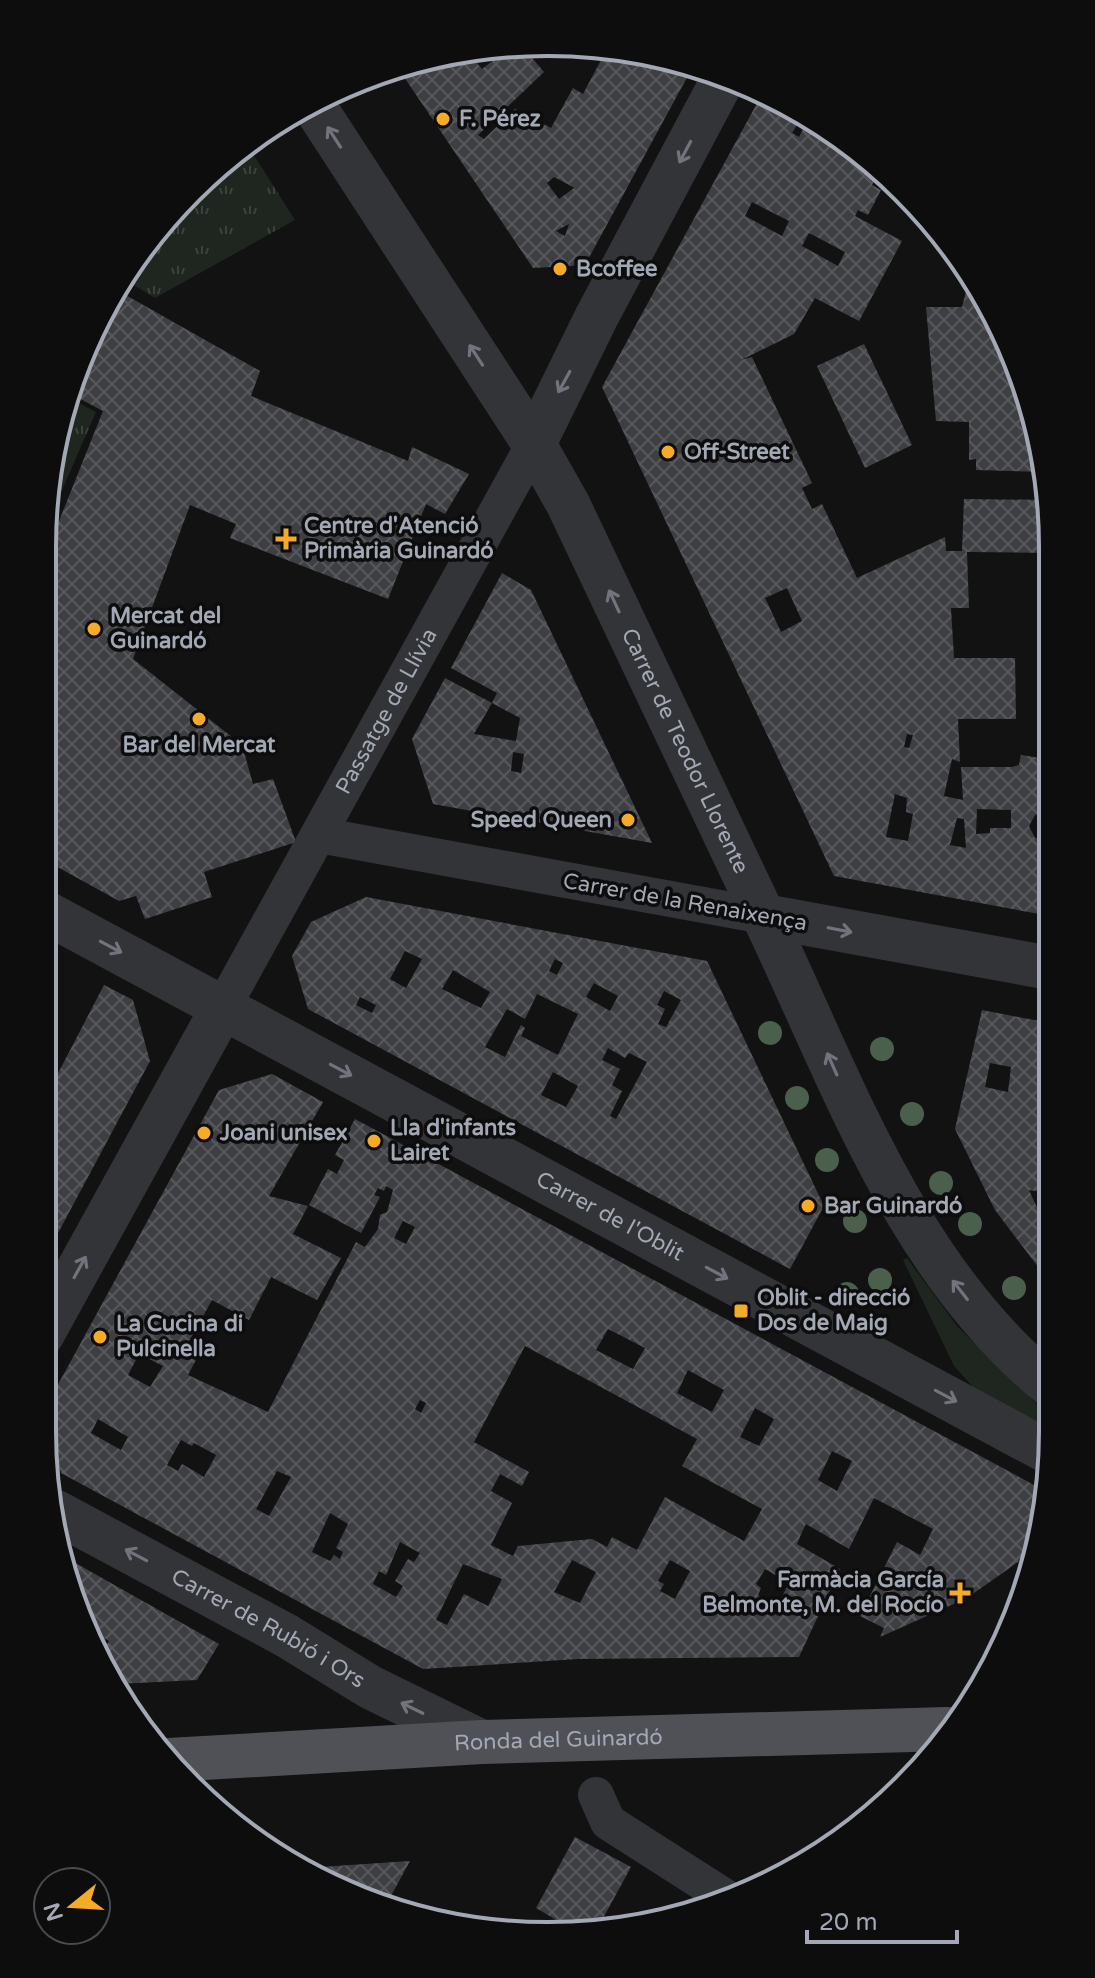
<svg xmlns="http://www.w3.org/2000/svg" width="1095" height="1978" font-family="'Varela Round',sans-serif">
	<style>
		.grass { fill: url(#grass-tufts) }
		.garden { fill: #1e261f }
		.building { fill: url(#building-cross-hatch); fill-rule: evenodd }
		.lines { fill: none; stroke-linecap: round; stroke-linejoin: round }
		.pedestrian { stroke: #333438; stroke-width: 36 }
		.minor { stroke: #333438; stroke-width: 44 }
		.primary { stroke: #4f5157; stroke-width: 44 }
		.tree { fill: #4b604c }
		.oneway { stroke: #71747c }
		.poi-dot { fill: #f5ab28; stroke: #0d0d0e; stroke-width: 3 }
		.labels { text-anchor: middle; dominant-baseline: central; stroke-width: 7; stroke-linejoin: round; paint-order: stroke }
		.poi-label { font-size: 22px; font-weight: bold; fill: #a3a9b4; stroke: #0d0d0e; text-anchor: start }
		.street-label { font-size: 22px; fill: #a3a9b4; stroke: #0d0d0e }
		.rim { fill: none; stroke: #a3a9b4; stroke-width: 4 }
	</style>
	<defs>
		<pattern id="grass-tufts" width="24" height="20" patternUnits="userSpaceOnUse" patternTransform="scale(2)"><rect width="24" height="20" fill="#1e261f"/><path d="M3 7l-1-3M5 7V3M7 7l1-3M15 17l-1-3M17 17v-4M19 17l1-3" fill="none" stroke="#3c433d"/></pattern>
		<pattern id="building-cross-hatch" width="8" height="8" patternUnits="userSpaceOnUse" patternTransform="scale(2)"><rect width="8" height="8" fill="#3e3f43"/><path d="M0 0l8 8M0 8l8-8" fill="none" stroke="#57585c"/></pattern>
	</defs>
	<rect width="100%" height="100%" fill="#121213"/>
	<path class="grass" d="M246,143L295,220L155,298L124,279Z
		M67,397L96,412L43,534L59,416Z"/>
	<path class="garden" d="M907,1258L957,1326L1052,1419V1437L973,1387L954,1366L903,1260Z"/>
	<path class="building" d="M613,46L690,72L585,265L533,268L398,68L416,59L471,56L482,69L495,59L491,54L527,52L544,72L478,135L484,139L515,109L551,128L573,88L583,94L608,47ZM554,177L573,187L574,188L559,199L547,183ZM569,224L565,236L556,231Z
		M761,96L800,110L881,168L902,191L876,178L872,185L881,190L868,215L858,210L855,216L902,241L859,321L815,298L794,334L741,360L752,357L812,483L802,488L812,509L822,504L857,578L945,537L946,551H962L964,499L1049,500V553L967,552L969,608H951L954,658H1015L1016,719H958L960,762L952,759L944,796L963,800L961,767H1012L1019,765L1021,755L1047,759L1050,813L1035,815L1029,826L1035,838L1050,840V916L834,876L602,387ZM797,125L803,129L799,137L792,133ZM752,202L789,221L782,236L745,216ZM809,233L845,252L838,266L802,246ZM787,588L802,621L781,632L765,598ZM907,734L913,735L909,748L904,747ZM895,794L907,798L906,812L913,814L908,841L886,837ZM977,809L1011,810V828H990V833L976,834ZM957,818L964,819L966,848L950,845Z
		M971,272L1026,385L1046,472L976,470V459L969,460V422L936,421L926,307H962Z
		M115,289L260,371L251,396L408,461L412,447L469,474L445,514L426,504L388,599L230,538L236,524L190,505L133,659L242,745L253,784L273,779L296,842L204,872L212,897L145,919L136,896L119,901L43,859V561L103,411L69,393Z
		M864,344L912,445L865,468L817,366Z
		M502,573L531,590L652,843L433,804L412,739L445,678L492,703L474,734L516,741L520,718L492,703L497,693L451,668ZM513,752L524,754L521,773L511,771Z
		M1042,622H1049V644H1042Z
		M366,897L707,961L824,1206L790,1269L308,1009L292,956L311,922ZM405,951L422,959L406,988L390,979ZM555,959L563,963L557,975L549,971ZM453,970L490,992L481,1008L442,989ZM594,983L618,996L610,1011L586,997ZM664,991L681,1000L666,1027L658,1024L665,1009L657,1005ZM537,994L578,1014L558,1055L521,1036L525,1028L521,1025L505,1057L485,1047L507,1009L525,1019ZM360,997L376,1005L372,1013L356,1005ZM608,1048L625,1058L629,1053L647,1062L616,1119L610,1116L622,1091L612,1085L620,1069L602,1060ZM553,1072L578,1086L566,1107L541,1095Z
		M104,985L133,1000L150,1061L42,1263V1104Z
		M982,1010L1050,1023L1051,1284L995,1210L955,1129ZM990,1063L1011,1067L1008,1092L985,1087ZM1029,1190L1049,1193L1044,1222L1033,1199Z
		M272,1074L323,1102L269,1196L308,1206L293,1234L341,1258L317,1300L271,1277L249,1320L212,1300L186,1347L199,1354L188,1375L268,1412L356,1242L365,1247L378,1229L380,1215L387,1212L393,1190L386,1186L384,1191L378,1188L374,1195L380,1197L361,1233L309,1205L328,1169L337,1174L344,1160L335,1155L355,1119L1047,1492L1044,1510L1018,1562L967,1598L880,1637L884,1628L860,1616L897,1542L920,1555L933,1529L874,1498L849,1549L806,1524L802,1532L797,1544L840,1569L799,1657L578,1659L423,1669L61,1473L43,1412L219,1090ZM403,1221L415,1227L406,1244L394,1238ZM608,1329L645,1348L633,1369L596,1350ZM525,1346L697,1439L682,1466L762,1509L744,1541L665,1497L637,1550L612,1537L607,1547L592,1539L518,1546L513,1556L491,1545L512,1503L491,1491L500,1474L522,1486L529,1472L474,1442ZM139,1354L163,1366L150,1387L128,1375ZM688,1370L724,1390L712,1412L677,1393ZM420,1400L426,1403L421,1413L415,1409ZM755,1408L774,1419L759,1446L740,1437ZM98,1419L128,1437L121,1450L91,1433ZM181,1440L192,1446L194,1443L216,1455L204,1477L182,1464L178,1471L167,1465ZM832,1451L852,1461L837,1491L818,1480ZM277,1471L291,1477L269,1516L256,1509ZM330,1513L348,1524L336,1548L343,1552L340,1559L334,1555L330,1561L312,1552ZM400,1542L420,1553L414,1562L408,1559L395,1581L403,1586L396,1597L373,1584L379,1571L386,1575ZM572,1560L596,1572L580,1603L554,1592ZM670,1560L690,1571L675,1599L660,1591L664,1584L658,1581ZM463,1564L502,1579L488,1606L464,1594L447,1625L436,1620ZM765,1569L789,1583L776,1608L758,1595L761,1588L756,1584Z
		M63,1556L219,1644L197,1680L117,1684L101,1654L109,1641L95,1633L93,1638L69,1593Z
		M575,1837L631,1867L596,1931L582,1935L536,1908Z
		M410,1861L386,1905L305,1868Z"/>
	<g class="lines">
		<g class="pedestrian">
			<path d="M319,835L764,916"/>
			<path id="s1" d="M223,1007L534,444"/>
			<path d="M596,1795L608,1822L730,1900"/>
		</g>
		<g class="minor">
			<path id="s2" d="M316,109L534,444L568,504C633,641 698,778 763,915C842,1080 905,1268 1052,1387"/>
			<path d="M534,444L597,316L721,83"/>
			<path id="s3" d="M43,911L1052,1454"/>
			<path d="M764,916L1050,968"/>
			<path d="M42,1335L223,1007"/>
			<path id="s4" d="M56,1512L287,1636L370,1687L482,1742"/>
		</g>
		<path class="primary" id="s5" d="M169,1760L482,1742L947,1729"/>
	</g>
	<g class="tree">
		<circle cx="770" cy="1033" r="12"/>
		<circle cx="882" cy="1049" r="12"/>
		<circle cx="797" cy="1098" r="12"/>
		<circle cx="912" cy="1114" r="12"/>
		<circle cx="827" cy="1160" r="12"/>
		<circle cx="941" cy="1183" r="12"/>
		<circle cx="855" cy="1221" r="12"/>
		<circle cx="970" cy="1224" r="12"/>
		<circle cx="880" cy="1280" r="12"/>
		<circle cx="1014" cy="1288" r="12"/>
		<circle cx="847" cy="1294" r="12"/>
	</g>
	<defs><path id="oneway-shaft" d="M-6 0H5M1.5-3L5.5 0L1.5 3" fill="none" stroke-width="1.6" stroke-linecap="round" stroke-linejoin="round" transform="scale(2)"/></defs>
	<g class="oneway">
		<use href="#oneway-shaft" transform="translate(334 137) rotate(-123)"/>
		<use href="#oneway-shaft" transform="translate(685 152) rotate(118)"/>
		<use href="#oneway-shaft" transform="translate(476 355) rotate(-123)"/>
		<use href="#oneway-shaft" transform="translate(564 382) rotate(119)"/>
		<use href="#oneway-shaft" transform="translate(614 601) rotate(-115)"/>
		<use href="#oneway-shaft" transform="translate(840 930) rotate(11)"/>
		<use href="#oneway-shaft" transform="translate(111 947) rotate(28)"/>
		<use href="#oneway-shaft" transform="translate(832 1064) rotate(-114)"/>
		<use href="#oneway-shaft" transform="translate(341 1070) rotate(28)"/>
		<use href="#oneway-shaft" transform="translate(80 1267) rotate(-61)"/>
		<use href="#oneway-shaft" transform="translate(717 1273) rotate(28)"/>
		<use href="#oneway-shaft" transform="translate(960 1290) rotate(-128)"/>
		<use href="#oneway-shaft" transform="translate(946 1396) rotate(28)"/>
		<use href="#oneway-shaft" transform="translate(136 1555) rotate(-152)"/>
		<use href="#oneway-shaft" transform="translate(412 1708) rotate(-154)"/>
	</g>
	<g class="poi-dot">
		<circle cx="443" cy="119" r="8"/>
		<circle cx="560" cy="269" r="8"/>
		<circle cx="668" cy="452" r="8"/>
		<path d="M282 527h8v8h8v8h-8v8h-8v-8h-8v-8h8z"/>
		<circle cx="94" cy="629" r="8"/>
		<circle cx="199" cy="719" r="8"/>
		<circle cx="628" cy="820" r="8"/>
		<circle cx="204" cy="1133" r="8"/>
		<circle cx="374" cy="1141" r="8"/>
		<circle cx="808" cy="1206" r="8"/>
		<rect x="733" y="1303" width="16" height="16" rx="4"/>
		<circle cx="100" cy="1337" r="8"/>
		<path d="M956 1581h8v8h8v8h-8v8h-8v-8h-8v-8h8z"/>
	</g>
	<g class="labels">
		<g class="poi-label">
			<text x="459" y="119">F. Pérez</text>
			<text x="576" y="269">Bcoffee</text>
			<text x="684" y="452">Off-Street</text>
			<text x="304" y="526">Centre d'Atenció<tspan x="304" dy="25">Primària Guinardó</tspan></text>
			<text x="110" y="616">Mercat del<tspan x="110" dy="25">Guinardó</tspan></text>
			<text x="199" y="745" text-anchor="middle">Bar del Mercat</text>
			<text x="612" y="820" text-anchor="end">Speed Queen</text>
			<text x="390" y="1128">Lla d'infants<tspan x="390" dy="25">Lairet</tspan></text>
			<text x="220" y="1133">Joani unisex</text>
			<text x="824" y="1206">Bar Guinardó</text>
			<text x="757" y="1298">Oblit - direcció<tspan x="757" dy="25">Dos de Maig</tspan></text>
			<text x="116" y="1324">La Cucina di<tspan x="116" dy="25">Pulcinella</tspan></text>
			<text x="944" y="1580" text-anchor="end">Farmàcia García<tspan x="944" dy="25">Belmonte, M. del Rocío</tspan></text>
		</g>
		<g class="street-label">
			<text stroke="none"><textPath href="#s1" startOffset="338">Passatge de Llívia</textPath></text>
			<text stroke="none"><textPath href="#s2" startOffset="742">Carrer de Teodor Llorente</textPath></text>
			<text transform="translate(685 902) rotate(10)">Carrer de la Renaixença</text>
			<text stroke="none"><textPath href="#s3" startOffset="644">Carrer de l'Oblit</textPath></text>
			<text stroke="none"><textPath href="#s4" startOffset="242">Carrer de Rubió i Ors</textPath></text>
			<text stroke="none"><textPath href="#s5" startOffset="390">Ronda del Guinardó</textPath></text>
		</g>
	</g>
	<path d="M0 0H1095V1978H0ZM547 56H548A491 491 0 0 1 1039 547V1431A491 491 0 0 1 548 1922H547A491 491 0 0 1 56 1431V547A491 491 0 0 1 547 56Z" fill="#0d0d0e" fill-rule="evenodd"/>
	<path class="rim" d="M547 56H548A491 491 0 0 1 1039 547V1431A491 491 0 0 1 548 1922H547A491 491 0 0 1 56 1431V547A491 491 0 0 1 547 56Z"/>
	<g transform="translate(72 1906) rotate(252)"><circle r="38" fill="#0d0d0e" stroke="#494b50" stroke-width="2"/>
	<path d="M0-6L14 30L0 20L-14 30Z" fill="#f5ab28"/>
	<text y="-12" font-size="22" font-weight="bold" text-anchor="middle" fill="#a3a9b4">N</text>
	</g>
	<path d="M807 1930v12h150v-12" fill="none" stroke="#a3a9b4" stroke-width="4"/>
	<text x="819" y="1930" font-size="24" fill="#a3a9b4" stroke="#0d0d0e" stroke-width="6" paint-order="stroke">20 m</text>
</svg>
